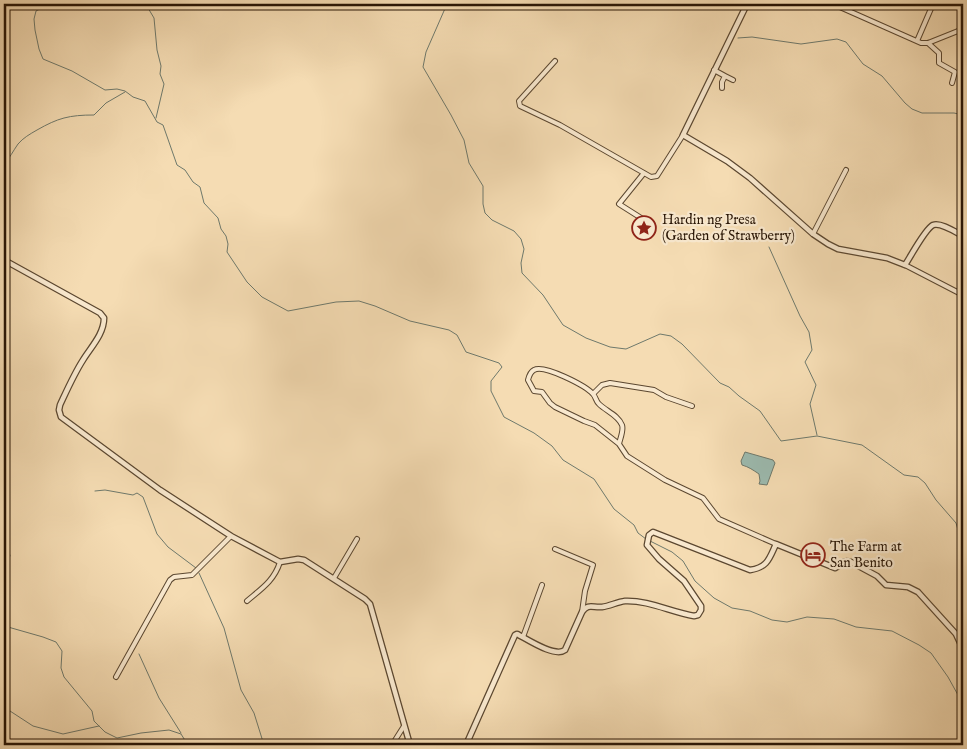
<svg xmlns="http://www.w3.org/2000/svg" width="967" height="749" font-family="'IM FELL English',serif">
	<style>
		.water { fill: #9cbbb0; stroke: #6e796c }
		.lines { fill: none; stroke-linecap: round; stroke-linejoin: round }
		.stream { stroke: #6e796c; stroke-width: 1 }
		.minor-casing { stroke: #5b4730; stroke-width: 6 }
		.tertiary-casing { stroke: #5b4730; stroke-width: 7 }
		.minor { stroke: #f8e8ce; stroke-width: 4 }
		.tertiary { stroke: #f8e8ce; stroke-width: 4.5 }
		.labels { text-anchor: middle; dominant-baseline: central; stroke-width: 4.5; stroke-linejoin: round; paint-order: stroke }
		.poi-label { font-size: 14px; fill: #281505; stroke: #f8e8ce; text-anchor: start }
	</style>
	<rect width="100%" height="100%" fill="#f5dcb3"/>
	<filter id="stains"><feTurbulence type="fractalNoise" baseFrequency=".004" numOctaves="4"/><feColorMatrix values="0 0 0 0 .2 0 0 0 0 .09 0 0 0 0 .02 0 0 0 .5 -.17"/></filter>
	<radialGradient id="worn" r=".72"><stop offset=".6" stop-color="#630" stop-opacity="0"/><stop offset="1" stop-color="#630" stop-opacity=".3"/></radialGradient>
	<path class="water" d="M745,452L773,460L775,463L767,485L759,484L760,481L759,474C753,470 749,467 742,465L741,461Z"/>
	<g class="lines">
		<path class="stream" d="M49,4L36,11L34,19L35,30L39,49L43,59L72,71L105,90L117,89L125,91L133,97L145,101L157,122L163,125L177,165L185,170L193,182L200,187L204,203L218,218L221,229L226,236L228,244L227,252L247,282L262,297L288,311L336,302L359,301L375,306L410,321L449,330L457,335L466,352L499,363L502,367L491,381V391L504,417L534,433L552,446L563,460L594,479L614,509L634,525L638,533L646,539
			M146,4L148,8L154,18L157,50L161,66L160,74L164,84L156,118
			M447,4L426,52L423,67L451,115L464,140L469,163L483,186V204L485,213L492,220L514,231L521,239L524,249L521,263L522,273L543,295L563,325L586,338L610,347L626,349L660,334L671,336L682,344L720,383L729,387L739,396L760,411L781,441L817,436L862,445L904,475L918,477L925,483L936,500L956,523L963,547
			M738,38L752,37L801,44L837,39L846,42L863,64L882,76L905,103L912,109L922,113H954L963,115
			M4,164C10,158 13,151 18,144C23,138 30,134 37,130C58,118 69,115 94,115L106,103L125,92
			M769,247L800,316L809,332L812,350L805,362L816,385L810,404L817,435
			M95,491L105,490L133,495L137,493L143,497L157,534L168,547L196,568
			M650,541L672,552L683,561L695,581L714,598L732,608L750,611L772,620L787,622L807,617L834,619L856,627L892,631L919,645L931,653L948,677L958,695L963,720
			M4,547L10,555L4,581
			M199,573L224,628L241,690L254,713L264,745
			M4,617L8,627L43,637L56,642L62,651L61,668L64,677L92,711L94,721L105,732L117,738L141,733L169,730L181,734L188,745
			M139,654L159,698L181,733
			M4,709L10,711L33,726L63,734L99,726"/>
		<g class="minor-casing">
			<path id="minor" d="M833,4L921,43H928L963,29
				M917,41L933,4
				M928,43L939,53V63L955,72L952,83
				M555,61L519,101L520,106L560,125L651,177L657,176L683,135
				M714,70L725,76L722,82V88
				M725,76L733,80
				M644,173L619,204L649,223
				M813,234L846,170
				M905,265L963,295
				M593,394L602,385L610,383L654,390L666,397L692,406
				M619,444L595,425L584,421L555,407L550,403L542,392L534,391L528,380C529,376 530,372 534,370C544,364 586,386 593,394C596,397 596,402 599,404C606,411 618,415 622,425C624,430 620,439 619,444L627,456L665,480L703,498L719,519L776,544
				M555,549L593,565L585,591L582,612
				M334,578L357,539
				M247,601C261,589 274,581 280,562
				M523,637L542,585
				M116,677L170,580L174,577L192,575L231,536
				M392,745L404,726"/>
		</g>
		<g class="tertiary-casing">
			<path id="tertiary" d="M747,4L683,135L727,161L750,178L813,234L828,244L838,249L887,258L905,265C911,256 925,229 933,225C941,222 957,233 963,236
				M4,260L100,313L104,318C104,334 91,347 83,360C74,374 67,390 60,405L59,410L61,417L160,490L231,536L280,562L298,559L304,560L365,599L370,604L410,745
				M466,745L515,635L517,634C527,639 555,658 565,650L582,612C588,603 593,608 602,607C610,606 617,602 625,601C648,600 671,612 694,616L698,615L701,610V606L684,581L659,559L647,545L649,535L653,532L750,570C768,567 769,559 776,544L835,568C841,565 843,559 851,562L877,576L886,585L908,587L918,592L956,634L963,649"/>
		</g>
		<use href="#minor" class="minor"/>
		<use href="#tertiary" class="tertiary"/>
	</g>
	<defs>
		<g id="sight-ring" transform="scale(1.25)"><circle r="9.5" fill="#f8e8ce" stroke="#8f2418" stroke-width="1.5"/><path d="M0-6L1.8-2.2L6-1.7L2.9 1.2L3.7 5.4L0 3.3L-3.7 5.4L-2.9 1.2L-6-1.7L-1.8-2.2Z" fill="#8f2418"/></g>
		<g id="hotel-ring" transform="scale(1.25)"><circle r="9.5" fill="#f8e8ce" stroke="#8f2418" stroke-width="1.5"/><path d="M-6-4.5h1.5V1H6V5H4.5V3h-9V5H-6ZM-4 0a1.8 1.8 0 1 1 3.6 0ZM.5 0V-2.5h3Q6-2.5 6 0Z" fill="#8f2418"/></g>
	</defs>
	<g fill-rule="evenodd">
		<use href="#sight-ring" x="644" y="228"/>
		<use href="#hotel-ring" x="813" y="555"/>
	</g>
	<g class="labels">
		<g class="poi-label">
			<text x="662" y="220">Hardin ng Presa<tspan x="662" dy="16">(Garden of Strawberry)</tspan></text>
			<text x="830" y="547">The Farm at<tspan x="830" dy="16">San Benito</tspan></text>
		</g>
	</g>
	<rect width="967" height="749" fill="none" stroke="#f5dcb3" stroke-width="20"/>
	<rect x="5" y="5" width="957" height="739" fill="none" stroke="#281505" stroke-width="2.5"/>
	<rect x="10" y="10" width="947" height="729" fill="none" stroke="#281505"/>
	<rect width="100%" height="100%" filter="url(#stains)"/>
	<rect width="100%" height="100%" fill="url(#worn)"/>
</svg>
